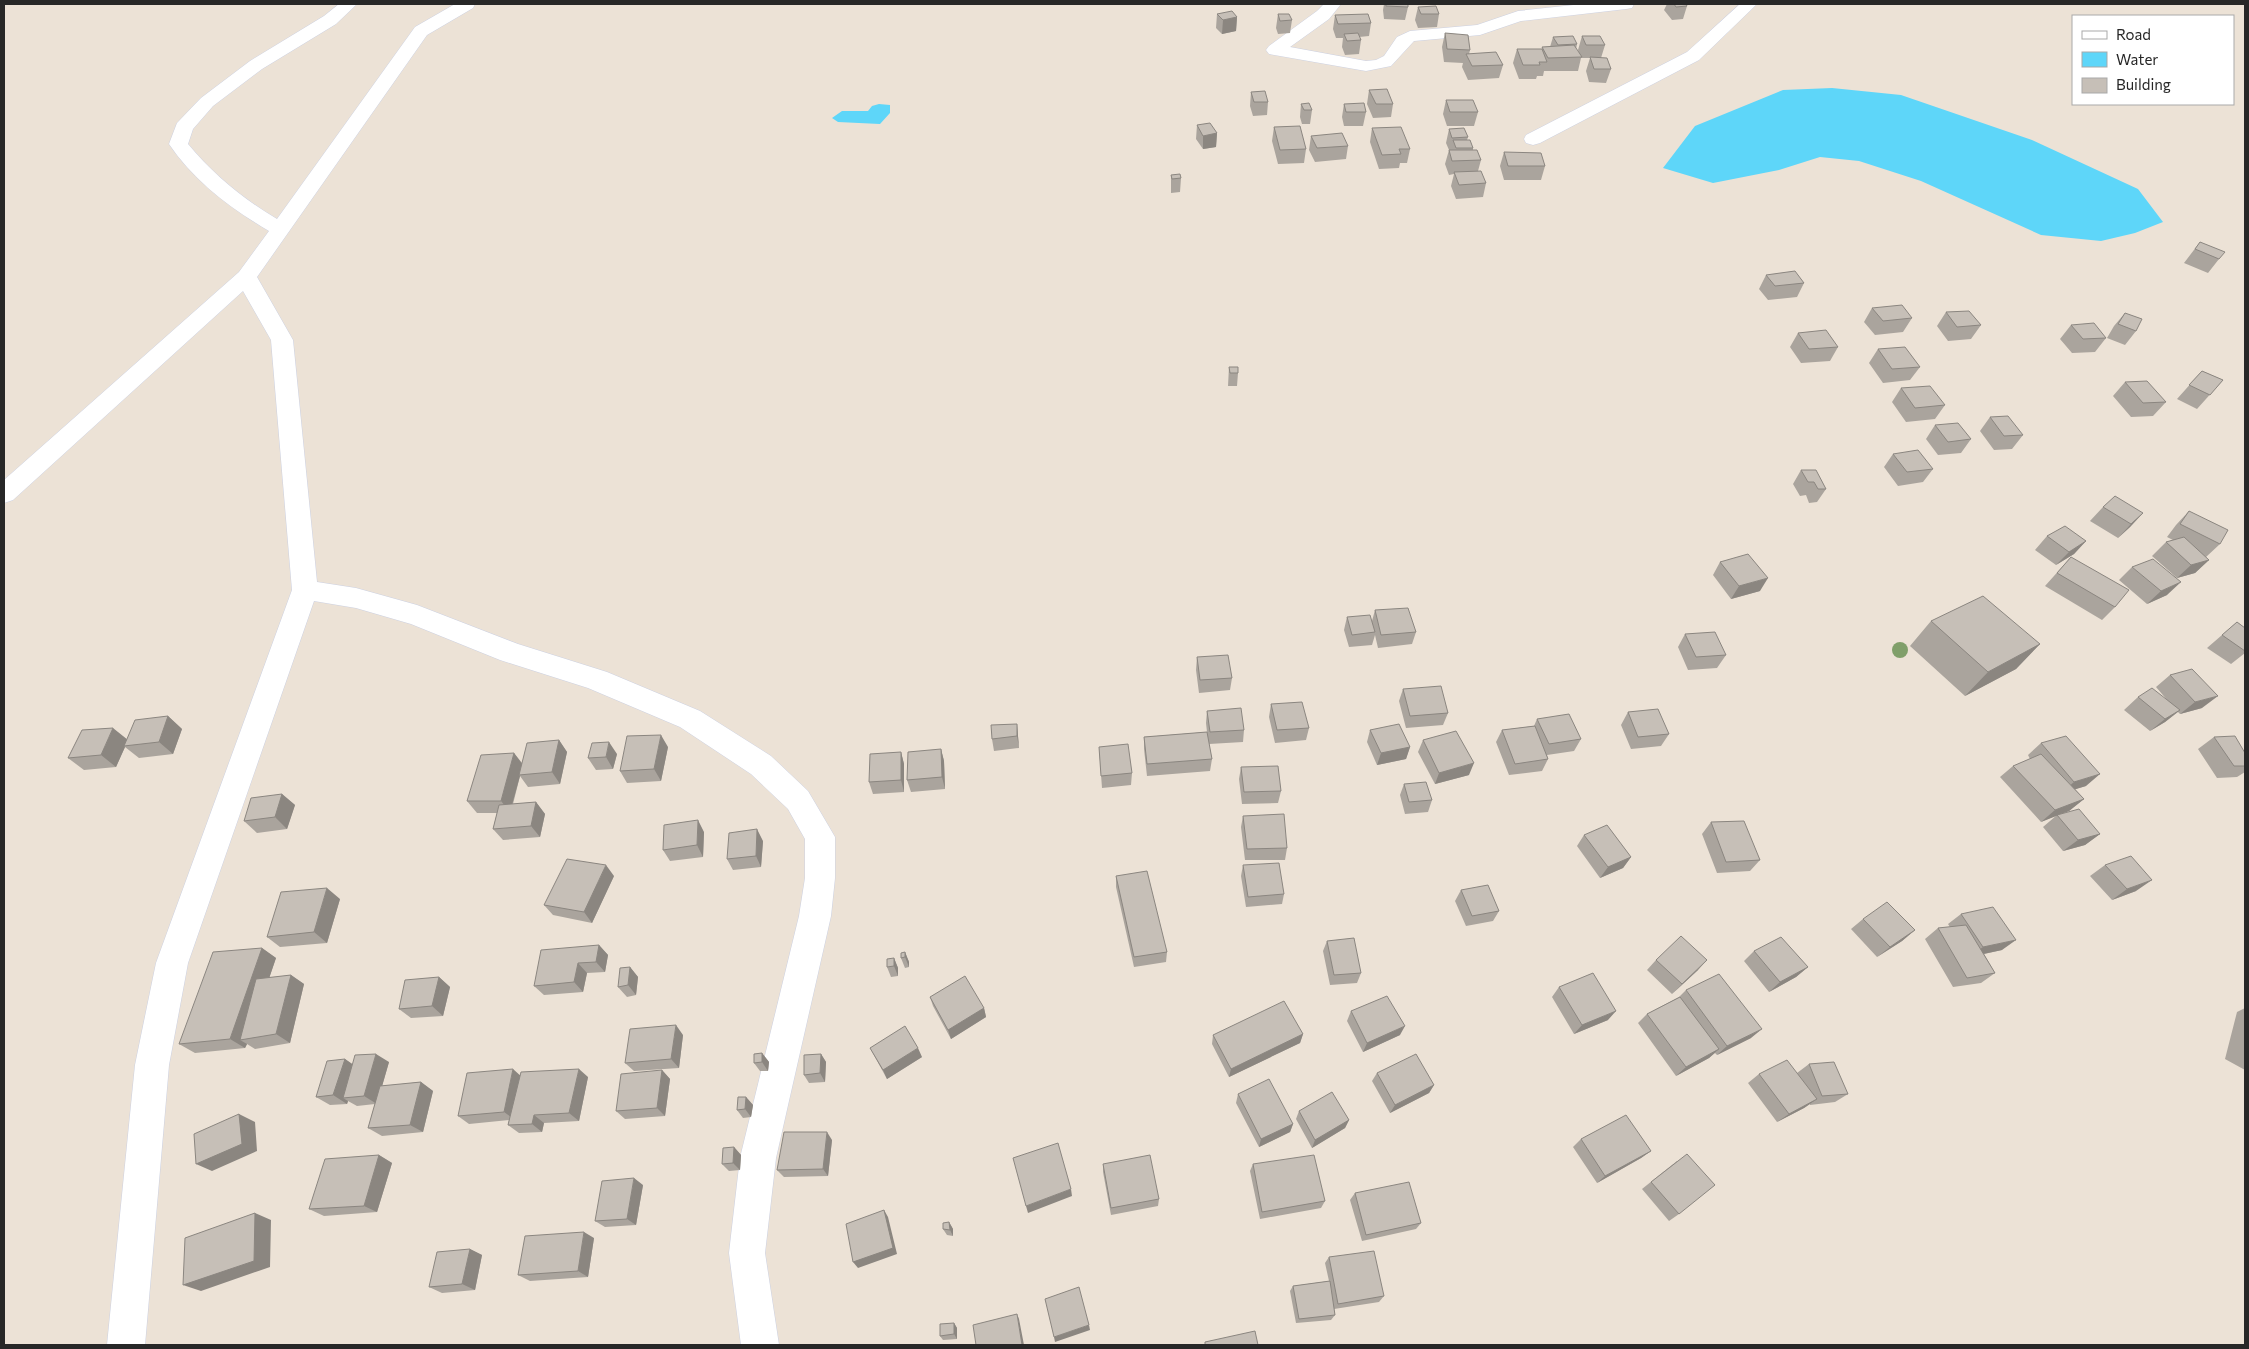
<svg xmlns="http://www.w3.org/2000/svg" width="2249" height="1349" font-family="Commissioner,sans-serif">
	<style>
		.water { fill: #5ed6f9 }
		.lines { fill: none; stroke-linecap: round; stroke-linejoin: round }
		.minor-casing { stroke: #ccd1e2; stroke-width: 1 }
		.minor { fill: #fff; fill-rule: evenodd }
		.tree { fill: #809f6a }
		.wall { fill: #aaa49d }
		.shaded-wall { fill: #8b8680 }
		.building { fill: #c6bfb7; stroke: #8b8680 }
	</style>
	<rect width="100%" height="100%" fill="#ece2d6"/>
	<path class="water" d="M1832,88L1901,95L2032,140L2138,189L2163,222L2135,233L2101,241L2041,235L1921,181L1859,161L1820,157L1779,170L1713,183L1663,168L1695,126L1783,90Z
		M879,104L890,105V113L880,124L838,122L832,118L842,111H868L872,106Z"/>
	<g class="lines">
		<g class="minor-casing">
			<path id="minor" d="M339,4H357L336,24L262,69L213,106L193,129L188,144C213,174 243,199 277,219L415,27L455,4H475L473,8L427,35L257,277L293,340L317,582L356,588L417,605L518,644L607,672L700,711L771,756L808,791L835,837V878L831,916L776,1158L765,1253L779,1345H741L729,1253L740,1158L799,916L805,878V839L788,809L751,774L680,727L588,688L500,660L411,624L356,608L314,601L188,963L169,1065L145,1345H107L135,1065L156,963L292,590L271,340L243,291L13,500L4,503V480L239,272L269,231C230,208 194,181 169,144L177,123L201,98L250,61L324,16Z
				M1324,4H1341L1329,19L1290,47L1366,61L1376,60L1384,56L1397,37L1410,31L1477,25L1518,11L1583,4H1634L1632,8L1626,9L1521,21L1480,35L1414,41L1391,66L1366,71L1269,54L1266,50L1269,46L1317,11Z
				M1740,4H1757L1699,60L1540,143L1533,145L1526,143L1524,139L1526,135L1687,52Z"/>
		</g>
		<use href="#minor" class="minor"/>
	</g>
	<circle class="tree" cx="1900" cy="650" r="8"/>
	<path class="wall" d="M1384,4H1408V7L1405,20L1384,19L1383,10Z
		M1667,4H1686L1687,6L1683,19L1672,20L1664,10Z
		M1418,7L1439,14L1437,27L1418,28L1415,20Z
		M1217,14L1237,17L1236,31L1222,34L1216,28Z
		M1278,14L1292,20L1290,33L1278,34L1276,28Z
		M1335,15L1371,23L1369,36L1359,37L1361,40L1359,54L1345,55L1342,47L1343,38H1336L1333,29Z
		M1445,33L1470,50L1469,54L1503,65L1499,78L1468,80L1462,67L1463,63L1444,62L1442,47Z
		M1582,36L1605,45L1601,58L1611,69L1606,83L1589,82L1586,71L1590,58H1581L1578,71H1544L1543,76H1537L1536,79H1519L1513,63L1517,49H1542V47H1550L1553,37L1577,44L1576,49L1580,56L1578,50Z
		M1369,90L1393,104L1391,117L1373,118L1367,104Z
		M1251,92L1268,102L1267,115L1253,116L1250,106Z
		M1446,100L1478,112L1474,126H1447L1443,114Z
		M1301,104L1312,110L1310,124H1302L1300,117Z
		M1344,104L1366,112L1363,126H1344L1342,117Z
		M1197,125L1217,133L1216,147L1203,149L1196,139Z
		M1274,127L1306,149L1304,163L1278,164L1272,141Z
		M1372,128L1410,149L1407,163H1400L1399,168L1379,169L1370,142Z
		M1449,129L1468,137L1467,140L1473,148V150L1481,160L1478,171L1486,183L1483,197L1456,199L1451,186L1454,174L1449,175L1445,164L1449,150L1446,143Z
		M1311,136L1348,146L1346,159L1315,162L1309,150Z
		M1504,152L1545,166L1541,180H1504L1500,166Z
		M1171,175L1181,178L1180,192L1171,193Z
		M2200,242L2219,259L2208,273L2184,263Z
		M1766,275L1804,283L1797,297L1768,300L1759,289Z
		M1872,308L1912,318L1903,332L1875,335L1864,322Z
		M1946,312L1981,325L1971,339L1948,341L1937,326Z
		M2125,313L2136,331L2125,345L2107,338L2114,326Z
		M2071,325L2106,338L2095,352L2072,353L2060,339Z
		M1798,333L1838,347L1830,361L1801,363L1790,347Z
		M1878,349L1920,367L1910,380L1883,383L1869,363Z
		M1229,367L1238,373L1237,386H1228Z
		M2202,371L2223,380L2197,409L2177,399Z
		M2125,382L2166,402L2153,416L2131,417L2113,396Z
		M1901,388L1945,405L1935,419L1906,422L1892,402Z
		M1990,417L2023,435L2012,449L1994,450L1980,431Z
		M1935,425L1971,439L1961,453L1938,455L1926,439Z
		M1893,454L1933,469L1923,482L1898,486L1884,467Z
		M1801,470L1826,489L1817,502L1809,503L1806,495L1800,496L1793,484Z
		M2103,507L2143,513L2130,527L2118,538L2090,521Z
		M2189,511L2220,544L2206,557L2209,560L2195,573L2177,578L2152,556L2166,542L2173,540L2167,537L2176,525Z
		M2047,536L2086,541L2074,554L2056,565L2035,550Z
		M2071,557L2115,607L2102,620L2045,586Z
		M1720,562L1760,591L1731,599L1713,575Z
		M2132,567L2167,595L2147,604L2119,580Z
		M1375,610L1416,632L1412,644L1378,648L1375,635L1372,645L1349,647L1344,630L1347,617L1372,621Z
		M1931,621L2040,644L2016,669L1965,696L1910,646Z
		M2237,622L2245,628V653L2231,664L2207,648Z
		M1685,634L1726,655L1717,668L1688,670L1678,647Z
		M1197,657L1232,678L1230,690L1199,693L1196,670Z
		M2170,675L2202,708L2180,714L2178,712L2165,722L2150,731L2124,710L2138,697L2168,701L2156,687Z
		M1403,689L1448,713L1443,725L1406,728L1399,701Z
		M1271,704L1309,728L1306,740L1275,743L1269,717Z
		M1207,711L1244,730L1243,742L1209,744L1212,759L1210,771L1147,776L1144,749V737L1207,732L1206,723Z
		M1628,712L1669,734L1661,746L1631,749L1621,725Z
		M168,716L182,729L173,754L139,758L125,747L116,767L84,770L68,758L127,739Z
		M1537,719L1581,739L1574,751L1547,755L1548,759L1542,771L1509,775L1496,742L1502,730L1534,726Z
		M1017,724L1019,748L994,751L992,739Z
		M1370,730L1410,747L1406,759L1377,765L1367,742Z
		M2214,737L2245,753V772L2237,777L2217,778L2198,749Z
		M559,740L567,752L560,784L528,787L520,776L513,804L536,802L545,814L540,837L503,840L493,829L497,813H477L467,801L514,753L522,763Z
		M1423,740L1469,775L1435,784L1418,752Z
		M2041,743L2086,786L2075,789L2084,799L2069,811L2057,815L2100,834L2085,845L2063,851L2043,827L2057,815L2041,822L2000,777L2013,766L2030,759L2028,755Z
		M668,747L661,781L627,783L620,771Z
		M1099,747L1132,773L1131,785L1102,788Z
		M941,749L944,761L945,789L911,792L907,780Z
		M901,752L904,764V792L873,794L869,782Z
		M617,754L613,769L596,770L588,758Z
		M1241,767L1281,791L1278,803L1242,804L1239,779Z
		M1404,784L1432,800L1428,812L1405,814L1400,795Z
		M282,794L295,805L287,829L257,833L244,821Z
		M1243,816L1287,848L1285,860H1245L1241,827Z
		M1711,822L1760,860L1750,871L1717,873L1702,834Z
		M704,832L703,857L670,861L663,850Z
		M1584,835L1631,857L1623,868L1600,878L1577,846Z
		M763,841L761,867L733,870L727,859Z
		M1243,865L1284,894L1282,904L1246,907L1241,876Z
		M2105,865L2136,891L2112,900L2090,876Z
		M614,876L592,923L553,915L544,905Z
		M1116,876L1167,952L1166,962L1134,967L1116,887Z
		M1461,890L1499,911L1493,921L1466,926L1455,901Z
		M340,899L327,943L280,947L267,937Z
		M1961,914L2002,950L1984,954L1995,973L1981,983L1953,987L1925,939L1938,928L1950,927L1948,924Z
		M1863,919L1915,930L1902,941L1877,957L1851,929Z
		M1327,941L1361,973L1357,983L1330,985L1323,951Z
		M599,945L608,955L605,972L587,973L583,992L544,995L534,986Z
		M262,948L276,958L269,978L291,975L304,984L290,1043L255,1049L247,1044L245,1048L195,1053L179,1044Z
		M1754,951L1808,967L1796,977L1769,992L1744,961Z
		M905,952L909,962V967L905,968L901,958Z
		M894,958L898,968V976L891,977L887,967Z
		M1656,960L1698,970L1672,994L1647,970Z
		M630,967L638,977L636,995L627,997L618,987Z
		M439,977L450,987L443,1016L411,1018L399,1009Z
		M1559,987L1608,1020L1574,1034L1552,997Z
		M1686,990L1751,1038L1717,1055L1715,1053L1709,1058L1676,1076L1638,1023L1647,1014L1679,997Z
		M930,997L984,1008L986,1017L951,1039L933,1006Z
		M2245,1008V1070L2225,1059L2237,1012Z
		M1351,1011L1400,1035L1363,1052L1347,1021Z
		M1303,1034L1300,1043L1229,1077L1212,1044L1213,1035Z
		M683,1035L679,1068L634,1071L625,1063Z
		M870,1048L922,1057L887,1079Z
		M762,1053L769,1062L768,1071H760L754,1063Z
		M821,1054L826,1062L825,1082L809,1083L804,1075Z
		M345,1059L352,1064L389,1062L382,1086L421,1082L433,1091L423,1132L382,1136L368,1128L375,1104L357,1106L348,1101L347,1104L330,1105L316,1097Z
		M1809,1064L1848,1094L1835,1102L1810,1105V1104L1804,1108L1777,1122L1748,1083L1759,1074L1798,1075L1797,1073Z
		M662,1070L670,1079L665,1116L625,1119L616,1111Z
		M1377,1073L1434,1085L1429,1093L1390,1113L1372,1081Z
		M520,1075L588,1077L579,1121L544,1123L542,1132L519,1133L508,1125L509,1120L469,1124L458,1116Z
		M1238,1094L1293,1124L1290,1132L1259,1147L1236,1103Z
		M746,1097L753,1105L751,1117L743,1118L737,1110Z
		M1299,1111L1349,1120L1345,1128L1312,1148L1296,1119Z
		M1581,1139L1651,1151L1641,1158L1597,1183L1573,1147Z
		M832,1140L828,1176L784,1177L777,1170Z
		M734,1147L741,1155L740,1170L729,1171L722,1164Z
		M379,1155L392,1163L377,1212L324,1216L309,1209Z
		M1677,1161L1679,1214L1669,1221L1642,1189Z
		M1103,1164L1159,1199L1158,1206L1111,1215L1103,1172Z
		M1253,1164L1325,1201L1321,1208L1260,1219L1250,1171Z
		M643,1185L636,1225L605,1227L595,1221Z
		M1355,1193L1421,1223L1416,1229L1362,1241L1350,1200Z
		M949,1222L953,1229V1236L947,1235L943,1229Z
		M594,1238L588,1277L530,1281L518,1275Z
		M470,1249L482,1255L475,1290L442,1293L429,1287Z
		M1329,1257L1384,1296L1379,1302L1334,1309L1335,1315L1331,1320L1296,1323L1290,1291L1293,1286L1329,1281L1325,1263Z
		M954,1323L957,1328V1339L943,1340L940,1336Z"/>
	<path class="shaded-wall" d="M1237,17L1236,31L1222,34L1223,20Z
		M1217,133L1216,147L1203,149V136Z
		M2143,513L2130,527L2118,538L2131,524Z
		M2086,541L2074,554L2056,565L2069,552Z
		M2209,560L2195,573L2177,578L2191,565Z
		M1768,578L1760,591L1731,599L1739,586Z
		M2181,582L2167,595L2147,604L2161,591Z
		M2040,644L2016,669L1965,696L1988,672Z
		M2218,696L2202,708L2180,714L2195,702Z
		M2180,710L2165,722L2150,731L2165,719Z
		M168,716L182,729L173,754L159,742Z
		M1017,724L1019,748L1017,736Z
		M113,728L128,740L124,746L125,747L116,767L101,755Z
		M661,735L668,747L661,781L654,769Z
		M559,740L567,752L560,784L552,772Z
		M609,742L617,754L613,769L606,757Z
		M1410,747L1406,759L1377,765L1381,753Z
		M941,749L944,761L945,789L942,777Z
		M901,752L904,764V792L901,780Z
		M514,753L523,765L519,775L520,776L510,812L501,801Z
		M1474,763L1469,775L1435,784L1439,773Z
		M2100,774L2086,786L2060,794L2074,782Z
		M282,794L295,805L287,829L275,817Z
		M2084,799L2069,811L2041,822L2055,810Z
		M536,802L545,814L540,837L531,826Z
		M698,820L704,832L703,857L697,845Z
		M757,829L763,841L761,867L756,856Z
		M2100,834L2085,845L2063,851L2078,840Z
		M1631,857L1623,868L1600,878L1608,867Z
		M606,865L614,876L592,923L584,912Z
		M2152,880L2136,891L2112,900L2127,889Z
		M327,888L340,899L327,943L314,932Z
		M1915,930L1902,941L1877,957L1890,947Z
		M2016,940L2002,950L1969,957L1983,947Z
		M599,945L608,955L605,972L596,962Z
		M262,948L276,958L249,1038L240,1040L247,1044L245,1048L230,1039Z
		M905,952L909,962V967L905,957Z
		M894,958L898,968V976L894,966Z
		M1707,960L1698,970L1672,994L1682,984Z
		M578,963L587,973L583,992L574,982Z
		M630,967L638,977L636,995L628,985Z
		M1808,967L1796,977L1769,992L1780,982Z
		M291,975L304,984L290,1043L276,1034Z
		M439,977L450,987L443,1016L432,1006Z
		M984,1008L986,1017L951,1039L948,1030Z
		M1616,1011L1608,1020L1574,1034L1582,1025Z
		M676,1025L683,1035L679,1068L671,1059Z
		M1405,1026L1400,1035L1363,1052L1367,1043Z
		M1762,1029L1751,1038L1717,1055L1727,1046Z
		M1303,1034L1300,1043L1229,1077L1231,1069Z
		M918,1048L922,1057L887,1079L883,1070Z
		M1719,1049L1709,1058L1676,1076L1686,1067Z
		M762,1053L769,1062L768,1071L762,1062Z
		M376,1054L389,1062L377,1104L364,1096Z
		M821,1054L826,1062L825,1082L820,1073Z
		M345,1059L358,1068L343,1098L348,1101L347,1104L333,1095Z
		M513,1069L523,1078L515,1120L504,1112Z
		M579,1069L588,1077L579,1121L569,1113Z
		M662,1070L670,1079L665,1116L657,1108Z
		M421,1082L433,1091L423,1132L410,1125Z
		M1434,1085L1429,1093L1390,1113L1395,1105Z
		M746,1097L753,1105L751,1117L745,1109Z
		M1817,1099L1804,1108L1777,1122L1789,1114Z
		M239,1114L255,1122L257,1151L212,1171L196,1164Z
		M534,1115L544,1123L542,1132L532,1124Z
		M1349,1120L1345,1128L1312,1148L1315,1140Z
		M1293,1124L1290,1132L1259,1147L1261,1139Z
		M827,1132L832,1140L828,1176L823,1169Z
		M734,1147L741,1155L740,1170L733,1163Z
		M1651,1151L1641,1158L1597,1183L1605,1176Z
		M379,1155L392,1163L377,1212L364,1206Z
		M634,1178L643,1185L636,1225L627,1219Z
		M1071,1189L1072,1196L1028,1213L1026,1206Z
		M884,1210L888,1217L897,1254L858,1268L853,1262Z
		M255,1213L271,1220L270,1267L201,1291L183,1285Z
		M949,1222L953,1229V1236L950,1230Z
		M584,1232L594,1238L588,1277L578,1271Z
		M470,1249L482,1255L475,1290L462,1284Z
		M1017,1314L1019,1319L1024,1345H1022Z
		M954,1323L957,1328V1339L954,1334Z
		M1089,1325L1090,1330L1055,1342L1054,1337Z"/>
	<path class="building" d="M1386,4H1408V7L1386,6Z
		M1674,4H1686L1687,6L1676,7Z
		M1436,6L1439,14H1421L1418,7Z
		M1232,11L1237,17L1223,20L1217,14Z
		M1278,14H1289L1292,20L1280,21Z
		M1368,14L1371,23L1338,24L1335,15Z
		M1358,33L1361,40L1347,41L1344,34Z
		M1445,33L1468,35L1470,50L1447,49Z
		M1573,36L1577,44L1558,45L1553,37Z
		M1582,36H1600L1605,45H1586Z
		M1574,45L1582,57L1548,58L1542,47Z
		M1517,49H1542L1547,62H1539L1540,65H1523Z
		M1496,52L1503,65L1472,66L1466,54Z
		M1590,57L1607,58L1611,69H1594Z
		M1387,89L1393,104H1376L1369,90Z
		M1265,91L1268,102H1254L1251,92Z
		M1446,100H1473L1478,112H1450Z
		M1309,103L1312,110H1304L1301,104Z
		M1364,103L1366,112H1346L1344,104Z
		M1210,123L1217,133L1203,136L1197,125Z
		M1300,126L1306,149L1280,150L1274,127Z
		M1401,127L1410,149H1399L1401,154L1382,155L1372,128Z
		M1464,128L1468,137L1452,138L1449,129Z
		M1342,133L1348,146L1317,148L1311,136Z
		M1453,140H1470L1473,148H1456Z
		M1449,150H1477L1481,160L1452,161Z
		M1504,152L1541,153L1545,166H1508Z
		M1481,171L1486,183L1459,185L1454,172Z
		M1180,174L1181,178L1172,179L1171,175Z
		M2200,242L2225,252L2219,259L2195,249Z
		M1795,271L1804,283L1775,286L1766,275Z
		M1902,305L1912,318L1883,321L1872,308Z
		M1969,311L1981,325L1957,327L1946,312Z
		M2125,313L2142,319L2136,331L2118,324Z
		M2094,323L2106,338L2083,339L2071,325Z
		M1826,330L1838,347L1809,349L1798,333Z
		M1905,347L1920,367L1892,369L1878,349Z
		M1229,367H1238V373H1230Z
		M2202,371L2223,380L2210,395L2189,385Z
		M2147,381L2166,402L2143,403L2125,382Z
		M1930,386L1945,405L1915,408L1901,388Z
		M2008,416L2023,435L2004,436L1990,417Z
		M1958,423L1971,439L1948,442L1935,425Z
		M1918,450L1933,469L1907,472L1893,454Z
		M1801,470H1816L1826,489H1818L1814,482H1808Z
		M2115,496L2143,513L2131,524L2103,507Z
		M2189,511L2228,530L2220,544L2180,524Z
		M2065,526L2086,541L2069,552L2047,536Z
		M2184,537L2209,560L2191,565L2166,542Z
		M1748,554L1768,578L1739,586L1720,562Z
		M2071,557L2129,590L2115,607L2057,573Z
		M2153,559L2181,582L2161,591L2132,567Z
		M1983,596L2040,644L1988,672L1931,621Z
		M1408,608L1416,632L1381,635L1375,610Z
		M1370,615L1375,632L1352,635L1347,617Z
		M2237,622L2245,628V651L2222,635Z
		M1715,632L1726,655L1696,657L1685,634Z
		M1228,655L1232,678L1200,680L1197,657Z
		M2192,669L2218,696L2195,702L2170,675Z
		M1441,686L1448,713L1410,716L1403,689Z
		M2152,688L2180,710L2165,719L2138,697Z
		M1302,702L1309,728L1277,730L1271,704Z
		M1241,708L1244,730L1210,732L1207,711Z
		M1658,709L1669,734L1638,737L1628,712Z
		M1569,714L1581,739L1549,744L1537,719Z
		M168,716L159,742L124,746L135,720Z
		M1017,724V736L992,739L991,725Z
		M1399,724L1410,747L1381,753L1370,730Z
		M1535,726L1548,759L1515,764L1502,730Z
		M113,728L101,755L68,758L82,730Z
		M1456,731L1474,763L1439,773L1423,740Z
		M1207,732L1212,759L1147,764L1144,737Z
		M661,735L654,769L620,771L627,736Z
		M2066,736L2100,774L2074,782L2041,743Z
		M2235,736L2245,753V766H2234L2214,737Z
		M559,740L552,772L519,775L527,743Z
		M609,742L606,757L588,758L592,743Z
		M1128,744L1132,773L1101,776L1099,747Z
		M941,749L942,777L907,780L908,752Z
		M901,752V780L869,782L870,754Z
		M514,753L501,801H467L481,755Z
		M2041,754L2084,799L2055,810L2013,766Z
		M1278,766L1281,791L1244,792L1241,767Z
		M1426,782L1432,800L1409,802L1404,784Z
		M282,794L275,817L244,821L251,798Z
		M536,802L531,826L493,829L499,805Z
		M2079,809L2100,834L2078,840L2057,815Z
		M1284,814L1287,848L1247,849L1243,816Z
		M698,820L697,845L663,850L664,825Z
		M1744,821L1760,860L1726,862L1711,822Z
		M1607,825L1631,857L1608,867L1584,835Z
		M757,829L756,856L727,859L729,833Z
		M2131,856L2152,880L2127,889L2105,865Z
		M567,859L606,865L584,912L544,905Z
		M1279,863L1284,894L1248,897L1243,865Z
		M1147,871L1167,952L1134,957L1116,876Z
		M1488,885L1499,911L1472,916L1461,890Z
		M327,888L314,932L267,937L281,892Z
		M1887,902L1915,930L1890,947L1863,919Z
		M1993,907L2016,940L1983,947L1961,914Z
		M1966,925L1995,973L1967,978L1938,928Z
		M1681,936L1707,960L1682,984L1656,960Z
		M1781,937L1808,967L1780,982L1754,951Z
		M1354,938L1361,973L1334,975L1327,941Z
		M599,945L596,962L578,963L574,982L534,986L541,950Z
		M262,948L230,1039L179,1044L213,952Z
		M905,952V957L901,958V953Z
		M894,958V966L887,967V959Z
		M630,967L628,985L618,987L620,968Z
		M1593,973L1616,1011L1582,1025L1559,987Z
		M1719,974L1762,1029L1727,1046L1686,990Z
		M291,975L276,1034L240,1040L256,979Z
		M965,976L984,1008L948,1030L930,997Z
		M439,977L432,1006L399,1009L405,980Z
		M1387,996L1405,1026L1367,1043L1351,1011Z
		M1680,997L1719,1049L1686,1067L1647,1014Z
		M1284,1001L1303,1034L1231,1069L1213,1035Z
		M676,1025L671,1059L625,1063L630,1029Z
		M905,1026L918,1048L883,1070L870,1048Z
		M762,1053V1062L754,1063V1054Z
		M376,1054L364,1096L343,1098L355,1055Z
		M821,1054L820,1073L804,1075V1055Z
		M1416,1054L1434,1085L1395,1105L1377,1073Z
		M345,1059L333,1095L316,1097L327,1061Z
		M1787,1060L1817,1099L1789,1114L1759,1074Z
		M1834,1062L1848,1094L1822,1096L1809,1064Z
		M513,1069L504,1112L458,1116L467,1073Z
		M579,1069L569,1113L534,1115L532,1124L508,1125L521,1072Z
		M662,1070L657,1108L616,1111L621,1074Z
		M1269,1079L1293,1124L1261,1139L1238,1094Z
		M421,1082L410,1125L368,1128L380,1086Z
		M1332,1092L1349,1120L1315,1140L1299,1111Z
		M738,1097H746L745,1109L737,1110Z
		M239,1114L242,1144L196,1164L194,1134Z
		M1626,1115L1651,1151L1605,1176L1581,1139Z
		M784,1132H827L823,1169L777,1170Z
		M1058,1143L1071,1189L1026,1206L1013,1158Z
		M734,1147L733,1163L722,1164L723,1148Z
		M1687,1154L1715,1185L1679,1214L1651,1182Z
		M379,1155L364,1206L309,1209L325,1159Z
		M1150,1155L1159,1199L1111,1208L1103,1164Z
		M1314,1155L1325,1201L1262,1212L1253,1164Z
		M634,1178L627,1219L595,1221L602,1181Z
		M1409,1182L1421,1223L1366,1235L1355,1193Z
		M884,1210L893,1248L853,1262L846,1224Z
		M255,1213L254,1261L183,1285L185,1238Z
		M949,1222L950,1230L943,1229V1223Z
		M584,1232L578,1271L518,1275L525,1236Z
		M470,1249L462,1284L429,1287L437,1252Z
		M1374,1251L1384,1296L1338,1304L1329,1257Z
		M1330,1281L1335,1315L1299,1319L1293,1286Z
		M1079,1287L1089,1325L1054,1337L1045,1299Z
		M1017,1314L1022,1345H976L973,1325Z
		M954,1323V1334L940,1336V1324Z
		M1255,1331L1258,1345H1205V1342Z"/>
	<rect width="2249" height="1349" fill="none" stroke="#272727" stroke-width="10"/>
	<rect x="2072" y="15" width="162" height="90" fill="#ffffff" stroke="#a9a9a9"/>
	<rect x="2082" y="31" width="25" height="8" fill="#ffffff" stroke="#a9a9a9"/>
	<text x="2116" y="40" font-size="15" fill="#272727">Road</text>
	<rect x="2082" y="52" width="25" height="15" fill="#5ed6f9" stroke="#a9a9a9"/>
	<text x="2116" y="65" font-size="15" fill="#272727">Water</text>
	<rect x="2082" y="78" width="25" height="15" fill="#c6bfb7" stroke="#a9a9a9"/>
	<text x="2116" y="90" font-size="15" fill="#272727">Building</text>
</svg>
